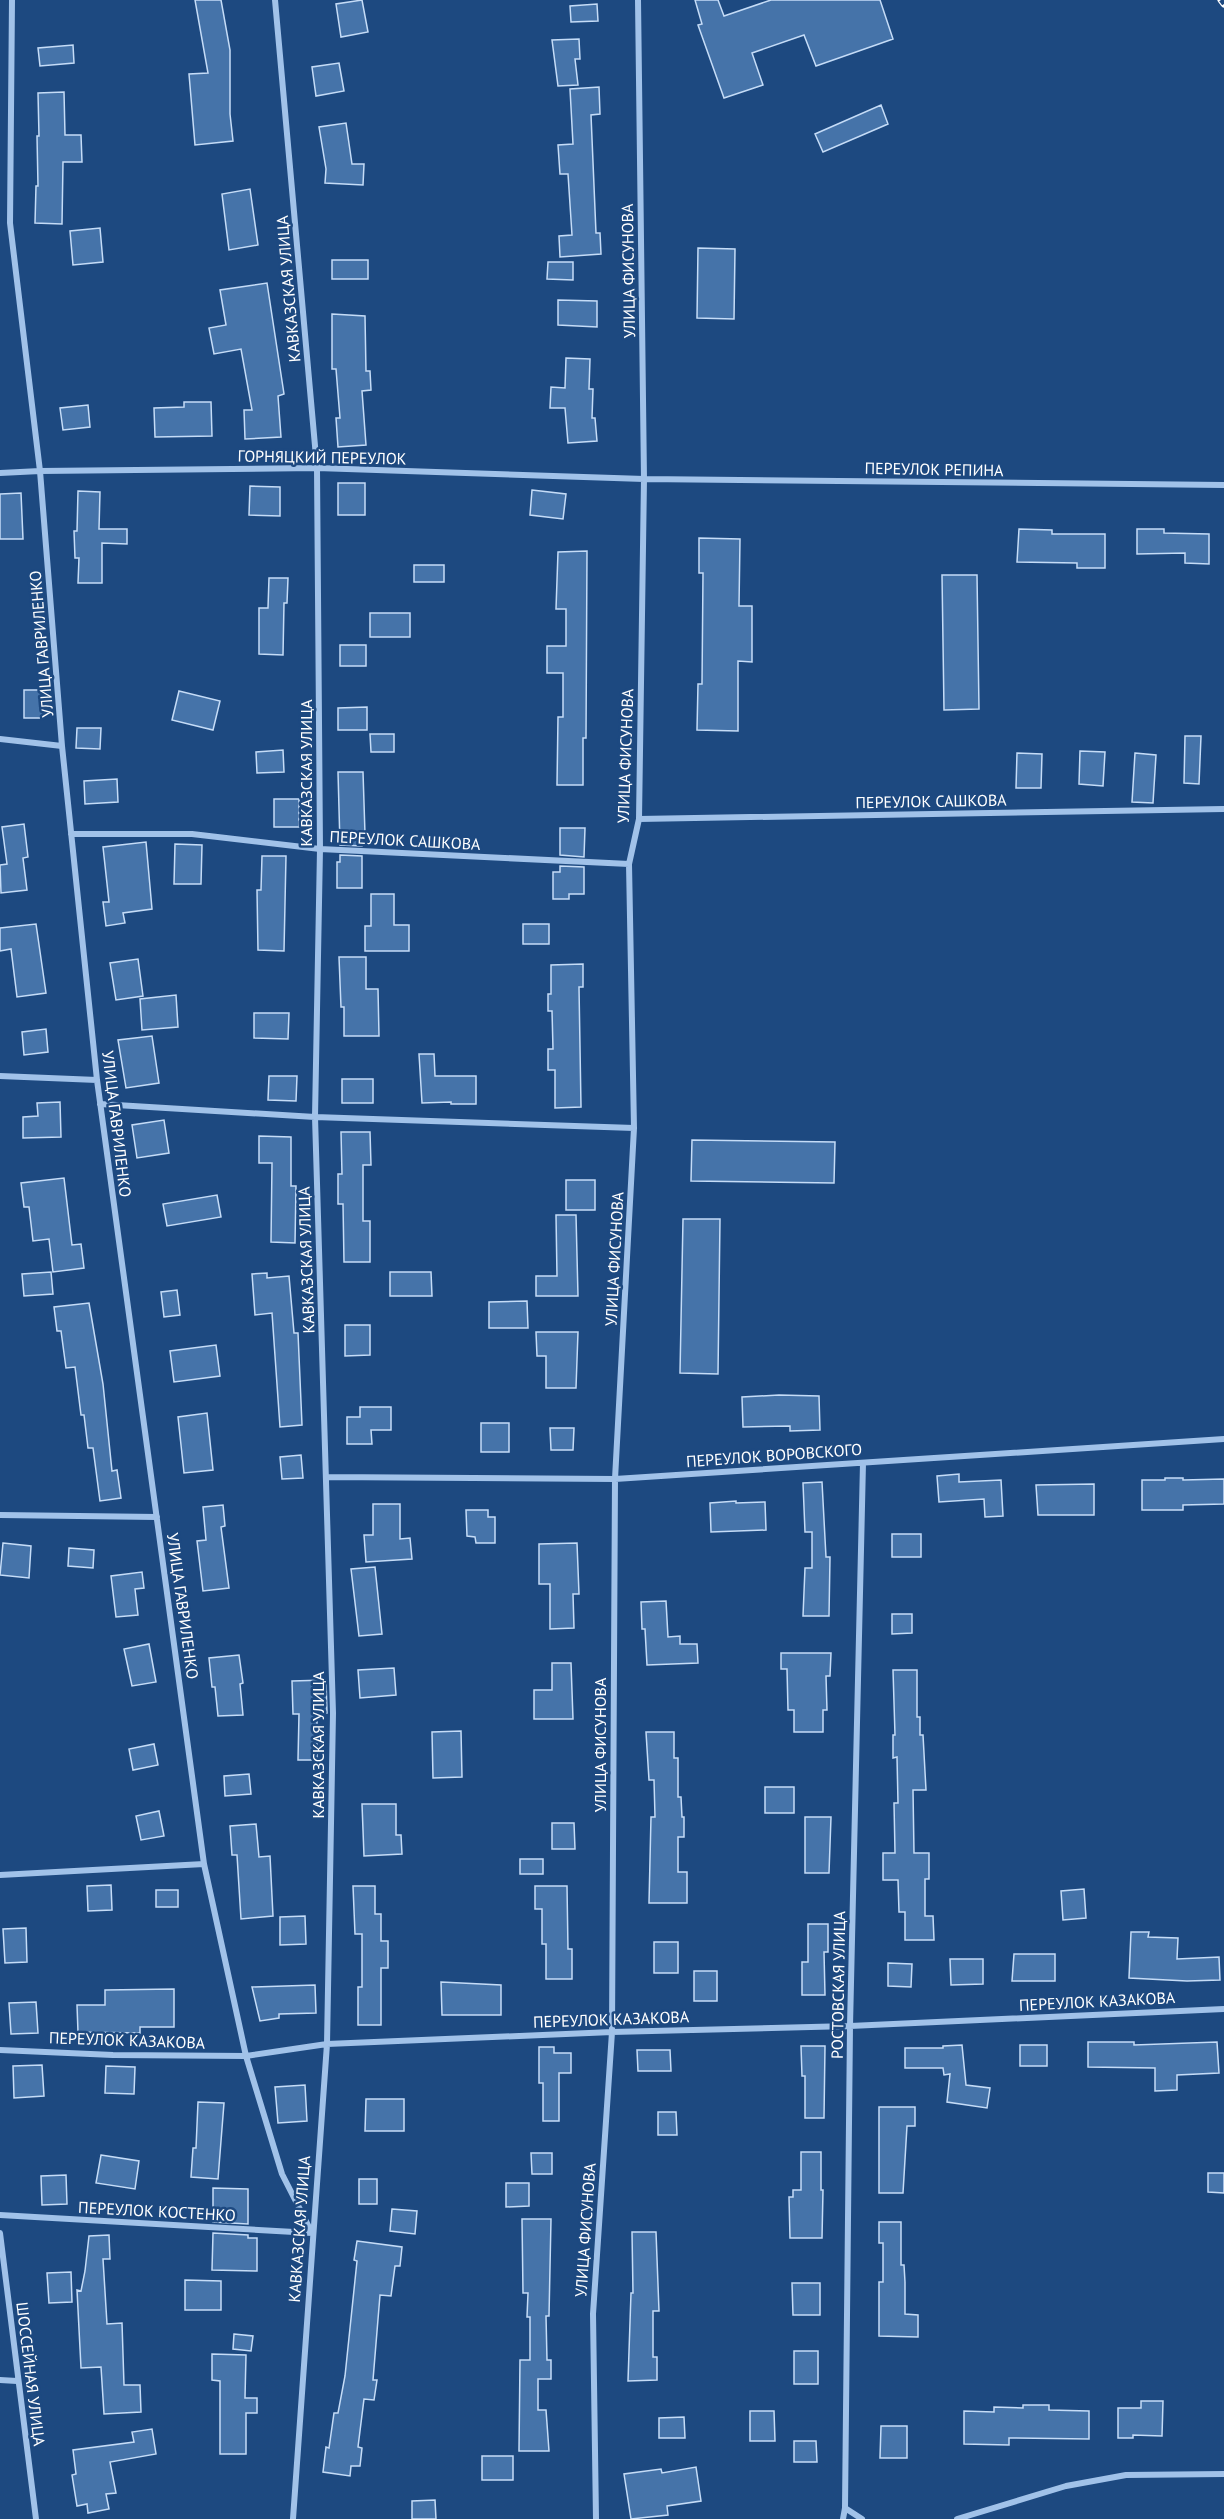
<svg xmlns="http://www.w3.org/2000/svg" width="1224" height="2519" font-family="'PT Sans',sans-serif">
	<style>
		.building { fill: #4573a9; stroke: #c5dcf7; stroke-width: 1.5 }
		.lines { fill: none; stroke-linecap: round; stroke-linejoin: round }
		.minor { stroke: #a1c2e9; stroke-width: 6 }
		.rail-casing { stroke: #fff; stroke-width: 7 }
		.rail { stroke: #1d4980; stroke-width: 4.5; stroke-dasharray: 14; stroke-linecap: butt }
		.labels { text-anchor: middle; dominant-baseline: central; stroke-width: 5; stroke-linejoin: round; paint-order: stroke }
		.street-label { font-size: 16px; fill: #fff; stroke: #1d4980 }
	</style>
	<rect width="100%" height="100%" fill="#1d4980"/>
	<path class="building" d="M195,0H221L230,50V114L233,141L195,145L189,74L208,73Z
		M362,0L368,32L341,37L336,4Z
		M695,0H718L724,16L771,0H880L893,39L816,66L804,35L752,53L763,85L724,98L698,25L702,24Z
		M597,4L598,21L571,22L570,6Z
		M579,39L580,59H575L578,85L558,86L552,40Z
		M73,45L74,63L40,66L38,48Z
		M339,63L344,91L316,96L312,67Z
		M599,87L600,114L591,115L596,233H600L601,254L560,257L559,236L572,235L568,174H560L558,145L573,144L570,89Z
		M64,92L65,135H81L82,162H63L62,224L35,223L36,186H38L37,136H39L38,93Z
		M881,105L888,124L823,152L815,134Z
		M346,123L352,164H364L363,185L325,183L326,169L319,127Z
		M250,189L258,245L229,250L222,194Z
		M100,228L103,262L73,265L70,231Z
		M698,248L735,249L734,319L697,318Z
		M332,260H368V279H332Z
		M548,262H573V280L547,279Z
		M267,283L284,394L278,396L281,437L245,439L244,410H252L241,349L214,354L209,328L226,325L220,290Z
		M558,300L597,301V327L558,325Z
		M332,314L365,316L366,371H370L371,390L362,391L366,445L338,447L336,418H340L336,369H332Z
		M566,358L590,359L589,389H593L592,418H595L597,441L568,443L565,408H550L551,387L565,388Z
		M184,402H211L212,436L155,437L154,408L184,407Z
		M88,405L90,427L63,430L60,408Z
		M338,483H365V515H338Z
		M250,486L280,487V516L249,515Z
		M532,490L566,494L563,519L530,515Z
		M78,491L100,492L99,529H127V544L102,543V583H78L79,558H75L74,531H77Z
		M21,493L23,539H0V494Z
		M1019,529L1052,530V534H1105V568H1077V563L1017,562Z
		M1137,529H1164V533L1209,534V564L1185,563V553L1137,554Z
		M699,538L740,539L739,606H752V662L738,661V731L697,730L698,684H702L703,573H699Z
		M587,551L586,738H583V785H557L558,717H563V673H547V646H566V609H556L558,552Z
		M414,565H444V582H414Z
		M942,575H977L979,709L944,710Z
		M269,578H288L287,603H284L283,655L259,654V608H268Z
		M370,613H410V637H370Z
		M340,645H366V666H340Z
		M24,690H44V718H24Z
		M179,691L220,701L213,730L172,720Z
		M367,707V730H338V708Z
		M77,728H101L100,749L76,748Z
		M370,734H394V752H371Z
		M1185,736H1201L1199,784L1184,783Z
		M283,750L284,772L257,773L256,752Z
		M1080,751L1105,752L1103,786L1079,784Z
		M1017,753L1042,754L1041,788H1016Z
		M1135,753L1156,755L1153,803L1132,802Z
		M338,772H363L365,834H362V846L340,845Z
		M117,779L118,802L85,804L84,781Z
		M274,799H299V827H274Z
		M24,824L28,857L23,858L27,890L1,893L0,865L7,864L2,827Z
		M560,828H585L584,857L560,855Z
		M146,842L152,909L123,913L125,923L106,926L103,902H109L103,847Z
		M175,844L202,845L201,884H174Z
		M340,855L362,856V888H337V862H340Z
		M262,856H286L284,951L258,950L257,890H261Z
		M560,866L584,867V894H569V899H553V872H560Z
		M371,894H394V925H409V951H365V926H371Z
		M36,924L46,993L17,997L11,949L0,951V928Z
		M523,924H549V944H523Z
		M339,957H366V989H378L379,1036H344V1007H341Z
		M138,959L143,996L116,1000L110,963Z
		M583,964V987H579L581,1107L555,1108V1070H548V1049H553L552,1011H548V994H551V965Z
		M176,995L178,1027L142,1030L140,999Z
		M254,1013H289L288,1039L254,1038Z
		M46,1029L48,1052L24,1055L22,1032Z
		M152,1036L159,1083L126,1088L118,1040Z
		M419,1054H434L435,1076H476V1104H451V1102L422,1103Z
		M269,1076H297L296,1101L268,1100Z
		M342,1079H373V1103H342Z
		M60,1102L61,1137L23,1138V1117L38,1116L37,1103Z
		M164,1120L169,1153L137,1158L132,1125Z
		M341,1132H370L371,1165H363V1221H370V1262H344L343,1204H338V1174H342Z
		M259,1136L291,1137V1186H296L295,1243L271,1242L272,1163H259Z
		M692,1140L835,1142L834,1183L691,1181Z
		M64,1178L72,1245L81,1244L84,1268L53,1272L49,1239L33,1241L29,1207H24L21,1183Z
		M566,1180H595V1210H566Z
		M217,1195L221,1217L167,1226L163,1204Z
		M556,1215H576L578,1296H536V1276H557Z
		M683,1219H720L718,1374L680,1373Z
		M51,1272L53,1294L24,1296L22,1274Z
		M390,1272H431L432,1296H390Z
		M267,1273V1278L289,1276L294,1333H298L302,1425L280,1427L272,1313L255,1315L252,1274Z
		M177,1290L180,1315L164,1317L161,1292Z
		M527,1301L528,1328H489V1302Z
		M89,1303L103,1384L112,1471L117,1470L121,1498L100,1501L93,1448H88L84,1415H81L75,1367L66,1368L61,1331H57L54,1307Z
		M345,1325H370V1355L345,1356Z
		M536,1332H578L576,1388H546V1356H537Z
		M216,1345L220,1376L174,1382L170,1351Z
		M779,1395L819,1396L820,1430L790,1431V1426L743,1427L742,1397Z
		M360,1407H391V1430H371L372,1444H347V1417H360Z
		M207,1413L213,1470L184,1473L178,1417Z
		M481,1423H509V1452H481Z
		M550,1428H574L573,1450H551Z
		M301,1455L303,1478L282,1479L280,1457Z
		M959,1474V1482L1001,1480L1003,1516L985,1517L984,1499L939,1502L937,1476Z
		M1165,1478H1183V1480L1224,1479V1504L1183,1505V1510H1142V1480H1165Z
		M822,1482L826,1557H830L829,1616H803L805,1568H812V1532H805L803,1483Z
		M1094,1484V1515H1038L1036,1485Z
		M736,1501V1503L765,1502L766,1530L711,1532L710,1503Z
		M373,1504H400V1539L410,1538L412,1559L366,1562L364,1535H373Z
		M223,1505L225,1526L221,1527L229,1588L203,1591L197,1541L206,1540L203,1507Z
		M466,1510H488V1517H495V1543H476L475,1537L467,1536Z
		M892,1534H921V1557H892Z
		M3,1543L31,1546L29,1578L0,1575Z
		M577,1543L579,1594H573L574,1628L550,1629V1584H539V1544Z
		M69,1548L94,1550L93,1568L68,1566Z
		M375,1567L382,1634L359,1636L351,1569Z
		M142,1572L144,1588L135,1589L138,1615L116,1617L111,1576Z
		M666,1601L668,1637L680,1636V1644H697L698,1663L647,1665L645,1629H642L641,1602Z
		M892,1614H912V1633L892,1634Z
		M149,1644L156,1682L132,1686L124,1649Z
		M781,1653H831L830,1676H826L827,1710H823V1732H794V1710H788L787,1669H781Z
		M239,1655L243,1683L240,1684L243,1715L218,1716L215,1687H212L209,1658Z
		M552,1663H571L573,1719H534V1690H552Z
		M394,1668L396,1695L360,1698L358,1670Z
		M893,1670H917V1717H920V1735H923L926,1790H913L914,1853H929V1879H925V1916H933L934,1940H905V1912H899L898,1880H883V1853H895L894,1803H898L897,1757L893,1758V1735H895Z
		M326,1680L327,1713H317V1760H298L299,1714H293L292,1681Z
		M461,1731L462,1777L433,1778L432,1732Z
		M646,1732H674V1758H678V1797H681L682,1817H684V1837H678V1872H687V1903H649L651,1817H655L654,1780H649Z
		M154,1744L158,1765L133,1770L129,1749Z
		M249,1774L251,1794L225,1796L224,1776Z
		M765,1787H794V1813H765Z
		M362,1804H396V1835H401L402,1854L364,1856Z
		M159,1811L164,1836L141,1840L136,1816Z
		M805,1817H831L829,1873H805Z
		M552,1823H574L575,1849H552Z
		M256,1824L259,1857L270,1856L273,1916L241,1919L237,1855H232L230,1826Z
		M520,1859H543V1874H520Z
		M111,1885L112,1910L88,1911L87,1886Z
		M353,1886H375V1914H381V1941H388V1968H381V2025H358V1987H362V1934H355Z
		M535,1886H567L568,1949H572V1979H546V1944H542V1909H535Z
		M1084,1889L1086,1918L1063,1920L1061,1891Z
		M156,1890H178V1907H156Z
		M305,1916L306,1944L280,1945V1917Z
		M808,1924H828V1952H824L825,1995H802V1962H808Z
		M26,1928L27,1962L5,1963L3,1929Z
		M1131,1932H1149L1148,1937L1178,1938L1177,1959L1219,1957L1220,1980L1187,1981L1129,1978Z
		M654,1942H678V1973H654Z
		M1014,1954H1055V1981H1012Z
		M950,1959H983V1984L951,1985Z
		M888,1963L912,1964L911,1987L888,1986Z
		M694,1971H717V2001H694Z
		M441,1982L501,1985V2015H442Z
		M315,1985L316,2013L279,2014V2018L260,2021L252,1987Z
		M174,1989V2027H140V2033L78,2032L77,2005H105V1990Z
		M36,2002L38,2033L11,2034L9,2003Z
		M1088,2042H1134V2045L1217,2042L1219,2073L1177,2075V2090L1155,2091V2068L1088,2067Z
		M962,2045L966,2085L990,2088L987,2108L947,2102L950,2074L944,2075L943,2068H905V2048H943V2046Z
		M1020,2045H1047V2066H1020Z
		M801,2046H825L824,2118H805V2076H802Z
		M539,2047H554V2053H571V2073H559V2121H543V2083H539Z
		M637,2050H670L671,2071H638Z
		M42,2065L44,2096L14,2098L13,2066Z
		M106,2066L135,2067L134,2094L105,2093Z
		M305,2085L307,2121L278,2123L275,2087Z
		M366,2099H404V2131H365Z
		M198,2102L224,2103L218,2179L191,2177L193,2148H196Z
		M879,2107H915V2126H907L903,2193H879Z
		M658,2112H676L677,2135H658Z
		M801,2152H821V2190H823L822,2238H790L789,2197H793V2190H801Z
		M531,2153H552V2174H532Z
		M101,2155L139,2161L135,2189L96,2183Z
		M1208,2173H1224V2193L1208,2192Z
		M66,2175L67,2204L42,2205L41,2176Z
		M359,2179H377V2204H359Z
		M506,2183H529V2206L506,2207Z
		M213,2188L248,2189V2224L213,2222Z
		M392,2209L417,2211L415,2234L390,2231Z
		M522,2219H551L549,2316H546L547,2360H551V2379H538V2410H546L549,2451H519L520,2360H530V2317H527L528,2293H523Z
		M879,2222H901V2265H904L905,2282V2314L918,2315V2337L879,2336V2282H883V2243H879Z
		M632,2232H656L659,2311H653V2357H657V2380L628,2381L631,2293H633Z
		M213,2233L248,2235V2238H257V2271L212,2270Z
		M109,2235L110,2259H103L107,2324L122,2323L124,2385H140L141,2412L104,2414L101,2367L81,2368L77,2290L81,2291L85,2271L89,2236Z
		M357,2241L402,2247L400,2266H395L391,2296L380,2295L373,2380H377L374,2400L364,2399L358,2447L362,2448L360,2466H351L350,2476L323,2472L326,2447L329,2448L334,2413H338L345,2376L357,2261L354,2260Z
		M71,2272L72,2302L49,2303L47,2273Z
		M185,2280L221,2281V2310H185Z
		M792,2283H820V2315H793Z
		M234,2334L253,2336L251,2351L233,2349Z
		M794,2351H818V2384H794Z
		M212,2354L246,2355L245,2398H257V2413H246V2454H220V2381L212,2380Z
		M1141,2401H1163L1162,2436L1133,2435V2438H1118V2408H1141Z
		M1023,2405H1049V2410L1089,2411V2439L1009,2438V2445L964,2444V2411L994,2412V2407L1023,2408Z
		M750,2411H774L775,2441H750Z
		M684,2417L685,2438H659V2418Z
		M881,2426H907V2458H880Z
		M152,2429L156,2454L110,2462L116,2493L106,2494L109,2509L88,2513L87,2504L77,2506L72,2475L76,2474L73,2450L134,2442L132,2432Z
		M794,2441H816L817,2462H794Z
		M482,2456H513V2480H482Z
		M696,2467L701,2501L667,2506L668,2515L631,2519L624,2474L661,2469L662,2473Z
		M435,2500L436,2519H412V2501Z"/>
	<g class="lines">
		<path class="minor" d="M12,0L10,223L40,471L62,746L97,1080L204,1864L246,2056L282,2174L312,2233
			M275,0L317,468L320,849L315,1117L333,1713L327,2044L293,2519
			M0,473L40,471L317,468L644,479L1224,485
			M0,739L62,746
			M639,819L1224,809
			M71,834H192L320,849L629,864
			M0,1076L97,1080
			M100,1104L315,1117L634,1128
			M326,1477L615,1479L1224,1439
			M0,1515L157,1517
			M0,1875L204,1864
			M0,2050L113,2055L246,2056L327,2044L612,2032L850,2026L1224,2009
			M0,2215L312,2233
			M0,2233L36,2519
			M0,2380L17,2381
			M845,2508L850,2026L863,1463
			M596,2519L593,2314L612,2032L615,1479L634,1128L629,864L639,819L644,479L638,0
			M843,2519L845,2508L862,2519
			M957,2519L1066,2486L1126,2475L1224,2474"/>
		<g class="rail-casing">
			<path id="rail" d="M1221,0L1224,4"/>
		</g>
		<use href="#rail" class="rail"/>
	</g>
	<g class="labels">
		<g class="street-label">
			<text transform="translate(628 271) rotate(-91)">УЛИЦА ФИСУНОВА</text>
			<text transform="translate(288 289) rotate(-95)">КАВКАЗСКАЯ УЛИЦА</text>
			<text transform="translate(322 457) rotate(1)">ГОРНЯЦКИЙ ПЕРЕУЛОК</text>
			<text transform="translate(934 469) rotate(1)">ПЕРЕУЛОК РЕПИНА</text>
			<text transform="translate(41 644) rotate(-95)">УЛИЦА ГАВРИЛЕНКО</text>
			<text transform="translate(625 756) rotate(-88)">УЛИЦА ФИСУНОВА</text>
			<text transform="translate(306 773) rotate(-90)">КАВКАЗСКАЯ УЛИЦА</text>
			<text transform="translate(931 801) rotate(-1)">ПЕРЕУЛОК САШКОВА</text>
			<text transform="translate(405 840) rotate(3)">ПЕРЕУЛОК САШКОВА</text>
			<text transform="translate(117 1124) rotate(83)">УЛИЦА ГАВРИЛЕНКО</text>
			<text transform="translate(614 1259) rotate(-87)">УЛИЦА ФИСУНОВА</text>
			<text transform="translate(306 1260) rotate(-92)">КАВКАЗСКАЯ УЛИЦА</text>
			<text transform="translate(774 1455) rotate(-4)">ПЕРЕУЛОК ВОРОВСКОГО</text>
			<text transform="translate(183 1606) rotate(82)">УЛИЦА ГАВРИЛЕНКО</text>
			<text transform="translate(318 1745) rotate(-90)">КАВКАЗСКАЯ УЛИЦА</text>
			<text transform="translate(600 1745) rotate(-90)">УЛИЦА ФИСУНОВА</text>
			<text transform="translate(838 1985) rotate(-89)">РОСТОВСКАЯ УЛИЦА</text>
			<text transform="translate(1097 2001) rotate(-3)">ПЕРЕУЛОК КАЗАКОВА</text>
			<text transform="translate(611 2019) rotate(-2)">ПЕРЕУЛОК КАЗАКОВА</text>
			<text transform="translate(127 2040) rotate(2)">ПЕРЕУЛОК КАЗАКОВА</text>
			<text transform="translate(157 2211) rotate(3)">ПЕРЕУЛОК КОСТЕНКО</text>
			<text transform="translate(299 2229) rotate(-86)">КАВКАЗСКАЯ УЛИЦА</text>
			<text transform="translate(585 2230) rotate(-86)">УЛИЦА ФИСУНОВА</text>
			<text transform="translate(31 2374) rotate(83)">ШОССЕЙНАЯ УЛИЦА</text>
		</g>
	</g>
</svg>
